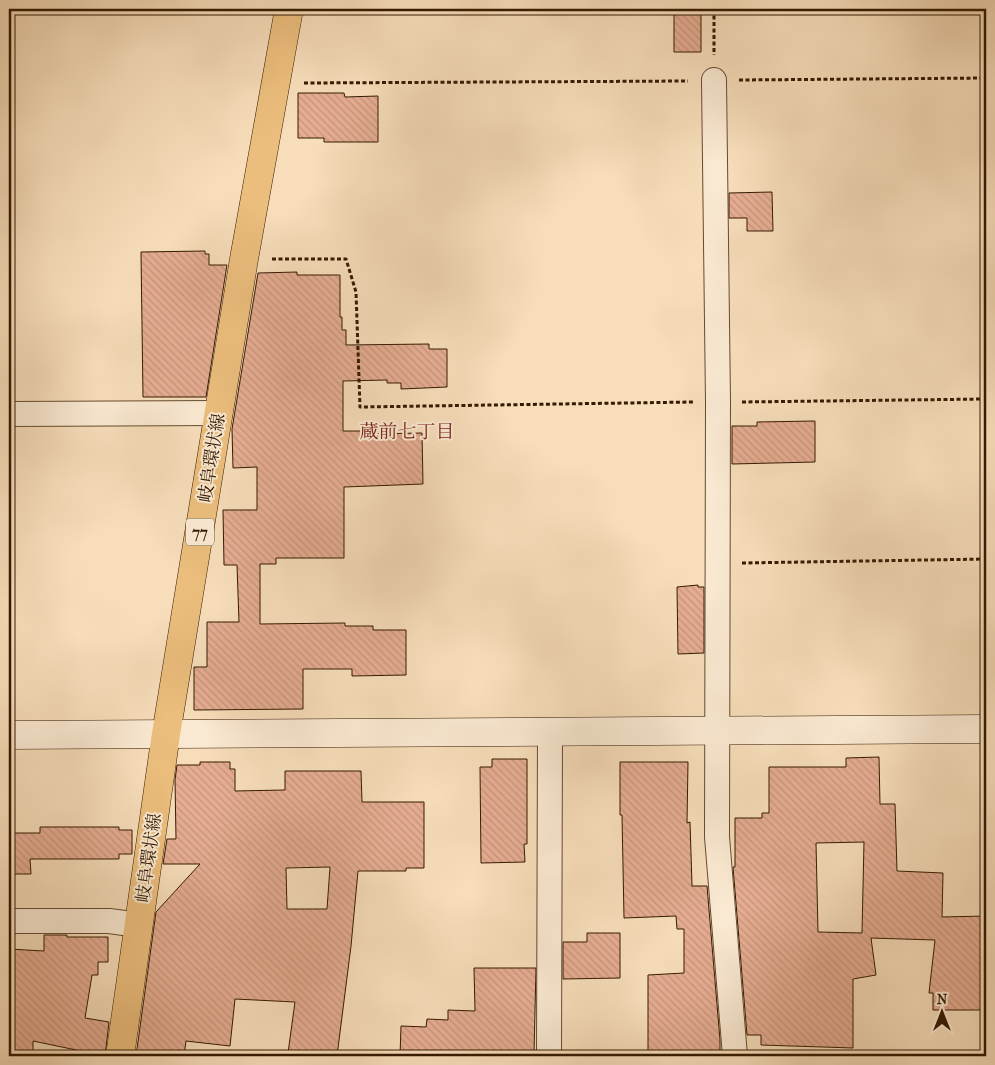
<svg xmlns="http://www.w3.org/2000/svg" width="995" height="1065" font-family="'IM FELL French Canon','Noto Serif JP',serif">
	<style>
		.building { fill: url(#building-back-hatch); stroke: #341a01; fill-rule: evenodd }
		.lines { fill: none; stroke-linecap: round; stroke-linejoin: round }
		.street-casing { stroke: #654b2f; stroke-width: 26 }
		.secondary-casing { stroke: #341a01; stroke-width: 29 }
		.primary-casing { stroke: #341a01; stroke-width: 29 }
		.path { stroke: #341a01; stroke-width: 3; stroke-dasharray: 4 2.5; stroke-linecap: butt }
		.street { stroke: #fae9d2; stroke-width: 24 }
		.secondary { stroke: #fae9d2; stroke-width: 28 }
		.primary { stroke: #ecbe7d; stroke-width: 28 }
		.labels { text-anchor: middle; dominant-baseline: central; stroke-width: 4; stroke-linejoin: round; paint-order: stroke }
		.shield { fill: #fae9d2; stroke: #6f5840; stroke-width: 1 }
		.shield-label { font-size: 16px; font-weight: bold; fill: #341a01 }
		.street-label { font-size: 18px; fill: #341a01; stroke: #fae9d2 }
		.neighbourhood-label { font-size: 19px; fill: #7a1f14; stroke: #fae9d2 }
	</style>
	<defs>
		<pattern id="building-back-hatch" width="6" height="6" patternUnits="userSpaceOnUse" patternTransform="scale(1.25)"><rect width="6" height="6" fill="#e6ad92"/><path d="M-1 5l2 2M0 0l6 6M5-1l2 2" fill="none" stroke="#c6947c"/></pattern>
	</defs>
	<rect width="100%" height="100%" fill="#f7ddba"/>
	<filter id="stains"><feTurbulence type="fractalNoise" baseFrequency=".004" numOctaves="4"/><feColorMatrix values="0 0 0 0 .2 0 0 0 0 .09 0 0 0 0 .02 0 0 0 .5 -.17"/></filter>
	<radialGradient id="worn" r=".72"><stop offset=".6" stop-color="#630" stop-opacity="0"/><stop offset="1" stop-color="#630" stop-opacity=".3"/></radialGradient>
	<path class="building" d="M674,9H701V52H674Z
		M298,93H344L345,97L378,96V142H324V138H298Z
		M772,192L773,231H747V218H729V193Z
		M205,251V254H209V265H227L206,397H143L141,252Z
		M297,272V275H340V317H342V330H346V345L429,344V349H447V387L401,389V383H387V380L343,381V431H366V434L422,433L423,484L344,487V558H276V564H260V624L345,623V626H373V630H406V675L352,676V669H303V709L194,710V667H207V622H239L237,565H224L223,510H257V467L233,468L232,429L258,273Z
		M815,421V462L732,464V426H757V422Z
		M698,585V587H704V653L678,654L677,587Z
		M879,757L880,804H895L897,871L943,873L942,917L986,916V1010H933V993H929L935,940L871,938L876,975L853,979V1048L761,1045V1035H747L733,867H735V818H762V813H769V767H846V758ZM864,842L862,933L818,932L816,843Z
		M492,759H527V844H524L525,862L481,863L480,767H492Z
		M200,762H230V769H235V791L285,790V771H361L362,802H424V868H406V871H358L351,946L337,1056H311L288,1053L295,1002L235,999L230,1046L186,1041L184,1056H136L156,912L200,864H163L167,839H176L175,780L177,765H200ZM330,867L327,909H287L286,868Z
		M620,762H688L687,823L690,822L692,886H707L720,1040V1056H648V975L684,973V929H677L676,916L624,918L622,815H620Z
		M40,827H119V830H132V854H119V859H30L31,874H9V833H40Z
		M587,933H620V978L563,979V942H587Z
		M44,935H67V937H108V962H98V975H92L85,1018L109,1022L105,1056L33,1041V1056H9V949L44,951Z
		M474,968H536L534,1054H520V1056H400L401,1026L426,1027L427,1019L448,1020V1010L475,1011Z"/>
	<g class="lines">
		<g class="street-casing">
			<path id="street" d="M714,80L718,402L717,837L735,1056
				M9,414L220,413
				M9,921H109L139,925
				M549,1056L550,733"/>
		</g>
		<g class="secondary-casing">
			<path id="secondary" d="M9,735L986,729"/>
		</g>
		<g class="primary-casing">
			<path id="primary" d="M120,1056L166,734L244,259L289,9"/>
		</g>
		<path class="path" d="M714,9V55
			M739,80L986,78
			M304,83L688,81
			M272,259H346L356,292L360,407L693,402
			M742,402L986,399
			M742,563L986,559"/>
		<use href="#street" class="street"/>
		<use href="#secondary" class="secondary"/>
		<use href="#primary" class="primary"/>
	</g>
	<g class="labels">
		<rect class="shield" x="186" y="518.5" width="28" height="27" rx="4"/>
		<g class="shield-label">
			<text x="200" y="532">77</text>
		</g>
		<g class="street-label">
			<text transform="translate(212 458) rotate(-81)">岐阜環状線</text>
			<text transform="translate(149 858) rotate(-82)">岐阜環状線</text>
		</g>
		<g class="neighbourhood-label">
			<text x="407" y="432">蔵前七丁目</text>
		</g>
	</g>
	<rect width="995" height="1065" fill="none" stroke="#f7ddba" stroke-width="30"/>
	<rect x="10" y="10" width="975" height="1045" fill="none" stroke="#341a01" stroke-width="2.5"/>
	<rect x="15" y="15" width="965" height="1035" fill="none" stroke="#341a01"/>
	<g transform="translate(942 1012)" stroke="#fae9d2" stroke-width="4" paint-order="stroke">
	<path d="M0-4L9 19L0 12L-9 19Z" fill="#341a01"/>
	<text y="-8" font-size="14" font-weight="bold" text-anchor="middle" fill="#341a01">N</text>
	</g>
	<rect width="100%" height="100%" filter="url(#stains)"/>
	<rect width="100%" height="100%" fill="url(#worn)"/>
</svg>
